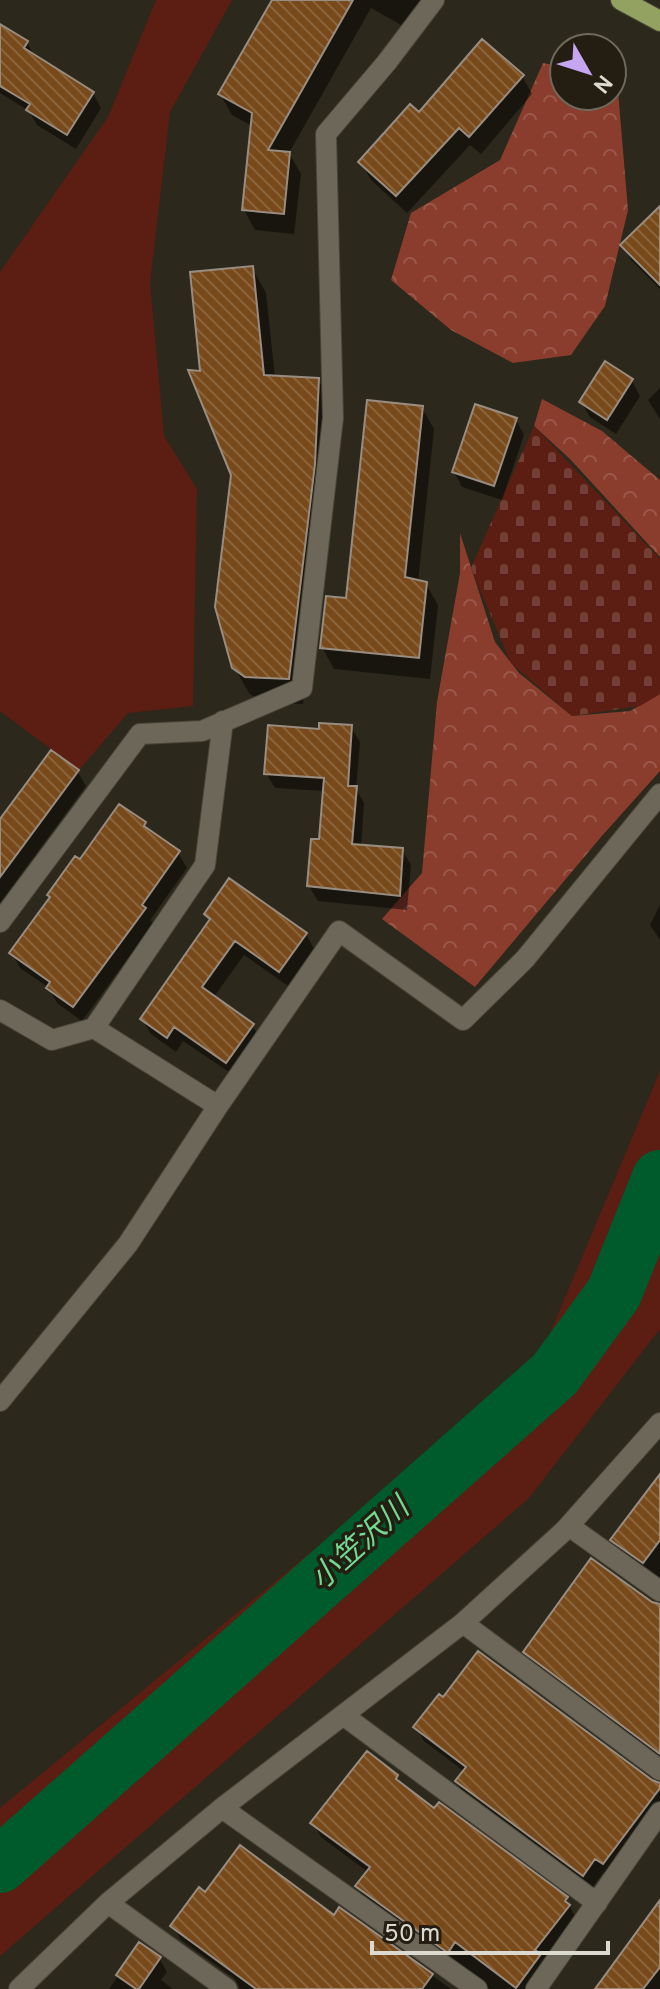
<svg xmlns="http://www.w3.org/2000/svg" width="660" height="1989" font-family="Overpass,'Noto Sans JP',sans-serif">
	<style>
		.grass { fill: #5c1e12 }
		.forest { fill: url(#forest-crowns) }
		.cemetery { fill: url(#cemetery-stones) }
		.shadow { fill: #0007 }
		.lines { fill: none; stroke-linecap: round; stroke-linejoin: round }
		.river { stroke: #005b2c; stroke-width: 56 }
		.building { fill: url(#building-back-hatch); stroke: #998c80; stroke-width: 2 }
		.street-casing { stroke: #49453a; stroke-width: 22 }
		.secondary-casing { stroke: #49453a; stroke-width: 22 }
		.primary-casing { stroke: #49453a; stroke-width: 22 }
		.street { stroke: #6c6758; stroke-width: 20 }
		.secondary { stroke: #6c6758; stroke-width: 20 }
		.primary { stroke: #93a260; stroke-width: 20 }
		.labels { text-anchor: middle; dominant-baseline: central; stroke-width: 7; stroke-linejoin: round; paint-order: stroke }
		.water-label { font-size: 30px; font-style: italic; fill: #73d992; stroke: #231e11 }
	</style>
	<defs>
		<pattern id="forest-crowns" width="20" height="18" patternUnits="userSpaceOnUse" patternTransform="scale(2)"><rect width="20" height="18" fill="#8a3d2d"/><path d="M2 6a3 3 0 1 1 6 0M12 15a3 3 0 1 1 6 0" fill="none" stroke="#9a584a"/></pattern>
		<pattern id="cemetery-stones" width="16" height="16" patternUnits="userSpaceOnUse" patternTransform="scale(2)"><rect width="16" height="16" fill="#5c1e12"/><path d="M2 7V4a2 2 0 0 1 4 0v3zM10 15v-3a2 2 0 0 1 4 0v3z" fill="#733e33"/></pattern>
		<pattern id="building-back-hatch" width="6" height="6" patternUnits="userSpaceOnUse" patternTransform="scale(2)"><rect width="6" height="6" fill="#784a1b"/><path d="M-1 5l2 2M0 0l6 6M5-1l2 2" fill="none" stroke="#8b643b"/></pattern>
	</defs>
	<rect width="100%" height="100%" fill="#2c281b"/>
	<path class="grass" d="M156,0H232L170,112L150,283L164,436L197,489L193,706L128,713L79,770L0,711V272L108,117Z
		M660,1071V1329L528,1499L0,1956V1808L536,1367Z"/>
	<path class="forest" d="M543,63L564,67V96H612V78L617,79L628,210L605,306L571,355L513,363L451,330L391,280L411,213L500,160Z
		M542,399L602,431L660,480V557L570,459L534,426Z
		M460,533L495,642L519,673L572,716L630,711L660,694V771L601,837L475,987L382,919L422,873L437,702L460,573Z"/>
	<path class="cemetery" d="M534,426L660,559V694L640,706L572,716L511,663L471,568Z"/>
	<path class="shadow" d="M274,0H427L410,30L371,8L289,153L301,174L294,234L255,230L244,210L252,126L232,115L220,94Z
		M0,26L27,43L36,58L93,93L101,108L76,149L37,125L29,111L0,93Z
		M522,76L532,94L481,154L470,145L407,213L371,180L361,162L419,115Z
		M660,211V289L631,260L623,245Z
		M252,268L266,293L275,377L318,380L333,405L328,490L303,704L261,702L249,693L234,667L233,475L202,373Z
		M632,381L640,396L616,434L590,417L581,402Z
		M660,388V419L648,400Z
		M422,408L434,429L418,582L426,584L438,605L430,679L334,669L322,647L348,600Z
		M516,420L524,435L502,500L462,487L454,472Z
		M351,727L360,742L356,789L364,803L361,847L402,850L411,865L407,910L318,901L309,886L321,841L325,791L275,788L266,773L320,731Z
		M77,771L86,786L0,903V823Z
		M145,824L150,832L178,853L187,868L150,920L153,924L82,1021L57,1003L48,987L20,968L12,953L80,862Z
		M660,905V940L650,925Z
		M206,914L306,934L314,949L288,986L244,955L213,998L252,1025L261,1040L235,1076L183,1041L176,1052L151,1034L142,1019L210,922Z
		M660,1477V1582L621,1555L613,1540Z
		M652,1603L660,1606V1762L534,1667L526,1652Z
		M416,1727L655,1784L660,1793V1812L611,1877L604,1872L591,1889L465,1796L457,1782L465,1772L424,1741Z
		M397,1777L402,1786L435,1811L566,1899L577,1920L533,1989H490L366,1901L357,1887L368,1872L321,1837L313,1823Z
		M206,1894L334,1918L340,1910L451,1989H240L235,1979L181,1940L173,1926Z
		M660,1904V1989H598Z
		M140,1945L159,1958L167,1972L161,1980L173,1989H109Z"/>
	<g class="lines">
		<path class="river" d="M0,1865L555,1374L614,1293L660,1178"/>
	</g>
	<path class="building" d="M272,0H353L268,150L290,152L284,214L242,210L252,113L218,94Z
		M0,24L28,41L24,48L94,92L67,135L26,110L30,104L0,86Z
		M482,39L524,75L469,137L459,128L396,196L358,162L410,104L419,112Z
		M660,206V285L620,245Z
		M253,266L264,375L319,378L315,464L289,679L245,677L232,668L215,607L231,475L188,370L200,371L190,272Z
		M605,361L633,379L607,420L579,402Z
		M367,400L423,406L405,577L427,582L419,658L320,648L326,596L346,598Z
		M475,404L517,418L494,486L452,472Z
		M319,723L352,725L348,786H357L352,844L403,848L400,896L307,886L311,839H319L324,778L264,774L268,725L319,729Z
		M51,750L79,770L0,877V819Z
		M119,804L146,822L144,826L180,851L142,905L146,908L73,1007L46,988L50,982L9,953L50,897L47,895L75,856L80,859Z
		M229,878L307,933L279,972L235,941L202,987L254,1024L226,1063L174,1027L167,1038L140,1019L210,919L204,914Z
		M660,1474V1540L643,1563L610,1540Z
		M591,1558L652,1602L660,1604V1754L523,1652Z
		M478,1651L652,1780L660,1783V1788L603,1864L595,1859L583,1876L455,1781L466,1767L413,1727L439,1694L443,1697Z
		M367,1751L398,1775L396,1779L434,1808L439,1802L568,1897L565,1901L570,1905L535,1950L541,1954L516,1988L455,1942L448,1953L355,1886L370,1867L310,1823Z
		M240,1845L334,1915L339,1907L433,1974L422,1989H256L170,1926L199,1887L205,1892Z
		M660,1900V1967L643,1989H595Z
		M139,1942L161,1957L139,1989H136L116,1975Z"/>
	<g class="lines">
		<g class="street-casing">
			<path id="street" d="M0,922L140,734L202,731L302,688L333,418L326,134L387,62L434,0
				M0,1010L52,1040L94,1028L218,1106
				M94,1028L205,865L223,721
				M0,1401L128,1244L218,1106L339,931L463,1020L525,959L660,794
				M569,1526L660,1591
				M463,1623L660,1770
				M343,1715L597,1903
				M222,1808L477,1989
				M108,1903L227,1989
				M19,1989L108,1903L222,1808L463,1623L565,1530L660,1423"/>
		</g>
		<g class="secondary-casing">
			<path id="secondary" d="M536,1989L660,1812"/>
		</g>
		<g class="primary-casing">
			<path id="primary" d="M621,0L660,21"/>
		</g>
		<use href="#street" class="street"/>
		<use href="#secondary" class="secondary"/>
		<use href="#primary" class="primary"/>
	</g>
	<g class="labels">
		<g class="water-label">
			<text transform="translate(361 1545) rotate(-42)">小笠沢川</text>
		</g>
	</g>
	<g transform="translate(588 72) rotate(129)"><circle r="38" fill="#231e11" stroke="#6d695d" stroke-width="2"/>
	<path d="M0-6L14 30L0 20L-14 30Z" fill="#c6a6f0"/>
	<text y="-12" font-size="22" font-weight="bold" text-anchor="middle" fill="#dcd9d0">N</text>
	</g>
	<path d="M372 1941v12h236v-12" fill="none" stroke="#dcd9d0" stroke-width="4"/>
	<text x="384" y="1941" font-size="24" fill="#dcd9d0" stroke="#231e11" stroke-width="6" paint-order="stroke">50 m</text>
</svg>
